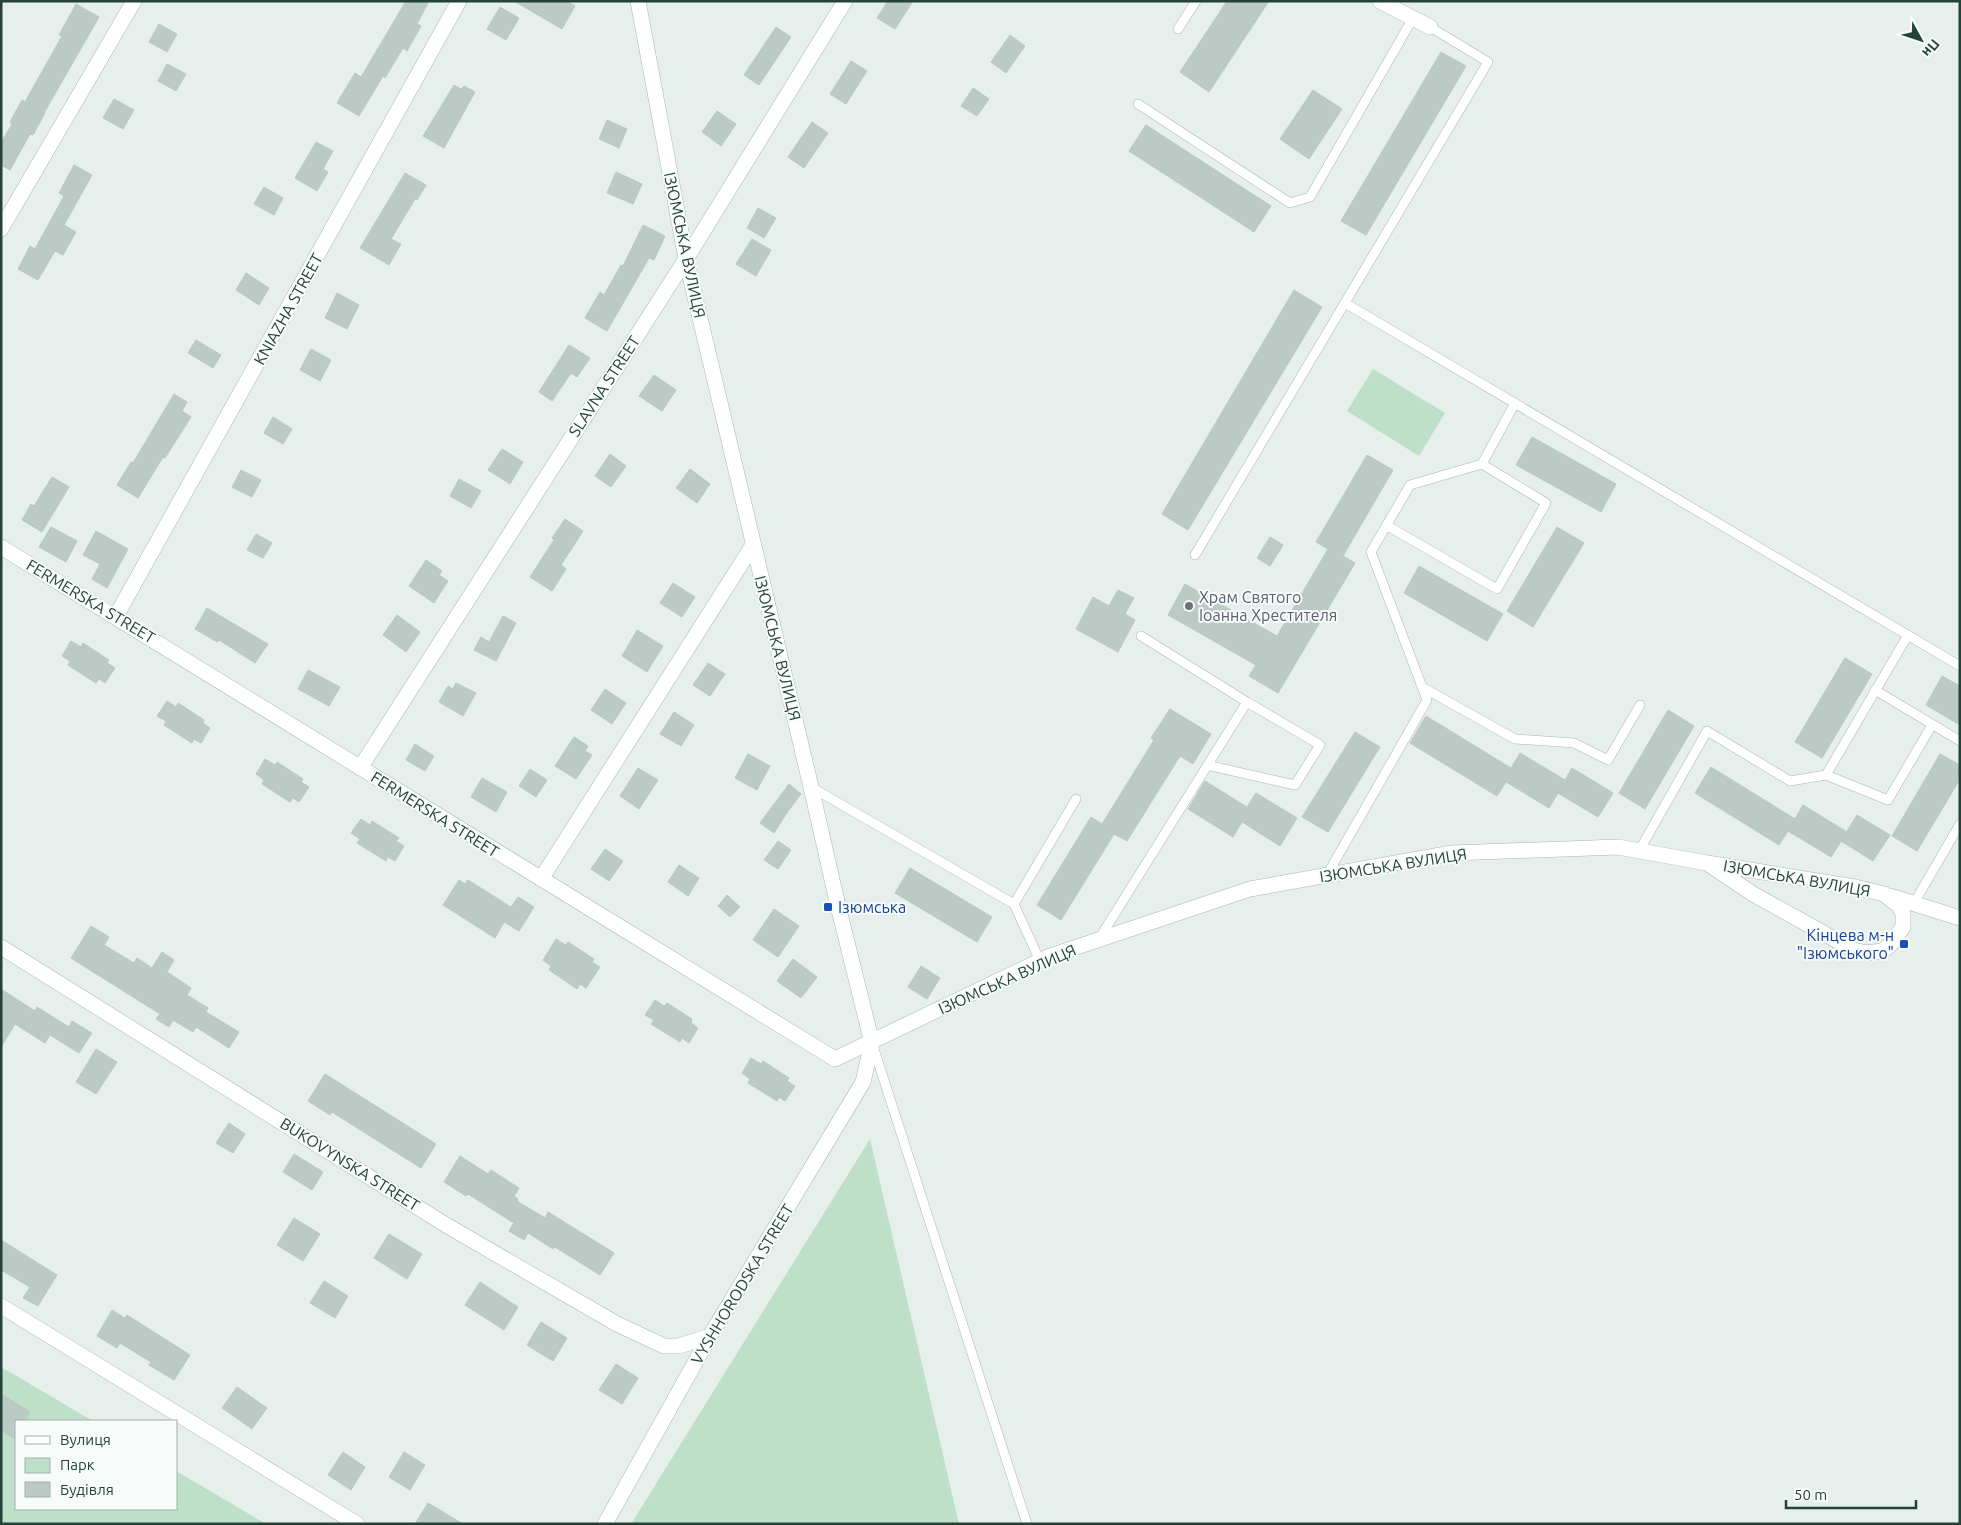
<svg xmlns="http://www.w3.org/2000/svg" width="1961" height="1525" font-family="Ubuntu,sans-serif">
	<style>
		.green { fill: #bfe0c8 }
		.building { fill: #bbcac4; stroke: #b8c9c2 }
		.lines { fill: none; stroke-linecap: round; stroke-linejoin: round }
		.lane-casing { stroke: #a8b8b2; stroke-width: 10 }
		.street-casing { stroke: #a8b8b2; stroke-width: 16 }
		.lane { stroke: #fff; stroke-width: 9 }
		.street { stroke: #fff; stroke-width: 15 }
		.worship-dot { fill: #6b7280; stroke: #f7fbf9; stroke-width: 2 }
		.transit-dot { fill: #1a4fb4; stroke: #f7fbf9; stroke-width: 2 }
		.labels { text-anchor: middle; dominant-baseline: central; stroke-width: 4; stroke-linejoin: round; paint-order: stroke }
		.street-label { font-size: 16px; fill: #24423a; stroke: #f7fbf9 }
		.worship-label { font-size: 16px; fill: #5b616d; stroke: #f7fbf9; text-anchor: start }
		.transit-label { font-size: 16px; fill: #164399; stroke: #f7fbf9; text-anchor: start }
	</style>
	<rect width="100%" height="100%" fill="#e6efeb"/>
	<path class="green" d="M1373,369L1445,413L1419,456L1347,411Z
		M870,1139L959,1524H631Z
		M1,1367L93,1421H16V1509H176V1471L266,1524H1Z"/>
	<path class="building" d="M406,1H429L417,24L421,26L407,51L403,48L385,78L383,76L359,116L337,103L355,73L361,77Z
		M514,1H567L575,6L562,29Z
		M888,1H913L895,29L877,18Z
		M1227,1H1269L1209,92L1180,72Z
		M76,4L99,17L44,113H45L33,135L30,134L10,170L1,165V143L12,124L10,122L22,100L25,102L62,36L59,35Z
		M500,7L519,18L506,40L487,29Z
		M159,24L177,34L167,52L149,42Z
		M776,27L791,37L759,85L744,75Z
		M1010,35L1025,46L1006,73L991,62Z
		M1441,52L1466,66L1366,235L1341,221Z
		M851,61L867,71L846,104L830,94Z
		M167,64L186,74L176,91L158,81Z
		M454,85L461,89L464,86L475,92L444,148L423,136Z
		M973,88L989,99L977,116L961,106Z
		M1313,90L1342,109L1309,159L1280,139Z
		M114,99L134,110L123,129L103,118Z
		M717,111L736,124L721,146L702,132Z
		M607,120L627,129L619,148L599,139Z
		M812,122L828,133L804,168L788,157Z
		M1146,125L1271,206L1254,232L1129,151Z
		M316,142L333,151L323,169L328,172L317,191L295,178Z
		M74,165L92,175L64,225L76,232L63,255L55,251L38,280L18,269L30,246L35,249L64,196L59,193Z
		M616,172L642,184L633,204L607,193Z
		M405,173L426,185L417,200L415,199L391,239L401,244L389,265L360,248Z
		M264,187L283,198L274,215L254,204Z
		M758,208L776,218L764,238L747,228Z
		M643,225L665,236L654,260L649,258L607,331L585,318L600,292L604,295L621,265L623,266Z
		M752,239L771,250L756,276L736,264Z
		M246,273L269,288L259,305L236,290Z
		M1294,290L1322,307L1188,530L1162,514Z
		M337,293L359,305L347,329L325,318Z
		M196,340L221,355L213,368L188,353Z
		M569,345L590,358L577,377L571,373L552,401L539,392Z
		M311,349L331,360L320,381L300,370Z
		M654,375L676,390L662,411L639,396Z
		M174,394L187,402L182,411L191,417L165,458L163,457L138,498L117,485L131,462L133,463Z
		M273,417L292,429L283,444L264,433Z
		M1532,437L1616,484L1601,512L1516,465Z
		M502,449L523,462L510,484L488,470Z
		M610,454L626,466L611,487L595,476Z
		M1367,455L1393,470L1343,556L1355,563L1278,693L1249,676L1256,665L1168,615L1185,584L1277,636L1328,549L1316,542Z
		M690,469L710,484L697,503L676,488Z
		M241,470L261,480L252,497L232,487Z
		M52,477L69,487L42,532L22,520L31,504L34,506Z
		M459,479L481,491L471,508L450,496Z
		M565,519L583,531L561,565L566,569L552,591L530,577L554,540L552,538Z
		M51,527L77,541L66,562L39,547Z
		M1557,527L1584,543L1533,627L1507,611Z
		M96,531L128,549L107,588L92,579L100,564L83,555Z
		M256,534L272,543L263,558L247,550Z
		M1270,537L1283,545L1270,566L1257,558Z
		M426,560L442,571L439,575L448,581L434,603L409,586Z
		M1419,566L1503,614L1487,641L1404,593Z
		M673,583L695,597L682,617L660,603Z
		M1118,590L1134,598L1125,614L1135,620L1118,652L1076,629L1093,597L1109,606Z
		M207,608L268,644L255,663L219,640L217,642L195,629Z
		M397,615L420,632L406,652L383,635Z
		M503,616L516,623L496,661L474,650L481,637L489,642Z
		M637,630L663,646L647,672L622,656Z
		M71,641L81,647L83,643L109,660L107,663L115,668L105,683L99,679L96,683L68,665L70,661L62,656Z
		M1845,658L1872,674L1822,758L1795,742Z
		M708,663L725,674L710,696L693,685Z
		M308,670L340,687L329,706L298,689Z
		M1942,676L1960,686V725L1926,705Z
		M456,683L476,693L463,716L439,702L448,686L453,689Z
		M605,689L626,703L612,724L591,710Z
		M167,701L176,707L178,703L204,720L203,723L210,728L201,743L194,739L192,743L164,725L166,721L157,716Z
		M1170,709L1211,734L1193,764L1180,756L1127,841L1114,834L1061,920L1037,905L1091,817L1102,824L1154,740L1151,738Z
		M1668,710L1694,726L1645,809L1619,793Z
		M674,712L694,725L681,746L660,734Z
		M1426,716L1511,768L1520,753L1565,780L1572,768L1613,793L1598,817L1558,793L1549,808L1506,782L1497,796L1410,743Z
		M1355,732L1380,747L1328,832L1302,817Z
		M574,737L588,746L585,751L592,755L576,779L555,766Z
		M415,744L434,756L425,771L406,760Z
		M748,754L770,766L757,790L735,778Z
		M1940,754L1960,765V779L1917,851L1892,836Z
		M265,759L275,765L277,762L303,779L301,782L309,787L299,802L293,798L290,802L262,784L264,780L256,774Z
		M1711,767L1795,819L1803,805L1847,832L1831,857L1788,831L1779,845L1695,793Z
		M638,768L658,780L639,809L620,796Z
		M530,769L547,780L536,797L519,786Z
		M482,778L507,792L496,812L471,797Z
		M1205,781L1247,807L1256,793L1297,818L1280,846L1242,822L1233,837L1188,809Z
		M789,784L801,794L786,814L774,833L760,823Z
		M1857,815L1890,835L1873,861L1841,841Z
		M361,819L370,825L372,821L399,838L396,841L404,846L395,861L388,857L386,861L357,843L360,839L351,833Z
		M778,841L791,850L778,869L764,860Z
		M605,849L623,861L609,881L591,869Z
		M679,865L699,878L688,896L668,882Z
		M910,868L992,917L977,942L895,893Z
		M459,880L465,884L468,880L511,907L518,897L534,907L519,931L504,922L495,938L443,905Z
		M727,895L740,907L730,917L718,906Z
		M774,909L799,926L778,957L753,940Z
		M91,926L109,937L104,945L134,963L137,958L152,968L162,952L174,960L167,972L191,988L187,995L208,1008L206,1012L239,1032L229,1048L196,1027L193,1032L173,1020L169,1027L156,1019L160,1014L71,958Z
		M556,939L566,945L568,942L594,959L592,962L600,967L586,988L580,984L577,989L549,970L551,966L543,960Z
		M793,959L817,977L801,998L777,981Z
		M921,966L940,978L927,999L908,987Z
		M1,989L35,1011L37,1007L69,1027L72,1021L92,1033L79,1053L50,1035L45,1043L15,1024L1,1047Z
		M655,1000L664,1006L667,1003L692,1019L691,1023L698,1028L689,1043L682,1038L680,1042L651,1024L654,1020L645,1015Z
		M96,1049L117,1062L96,1094L76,1082Z
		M751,1058L761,1064L763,1061L789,1078L787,1081L795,1086L785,1101L779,1097L777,1101L748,1083L750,1079L742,1073Z
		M325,1074L436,1144L421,1168L332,1112L330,1115L308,1101Z
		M229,1123L245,1134L233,1153L216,1143Z
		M294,1154L323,1172L312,1190L283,1172Z
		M460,1156L488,1174L491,1170L519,1188L514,1196L518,1199L517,1201L545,1218L548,1212L614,1253L600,1275L555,1247L553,1249L528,1233L524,1240L509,1231L514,1223L468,1194L466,1196L444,1182Z
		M294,1218L320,1234L303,1261L277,1245Z
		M389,1234L422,1254L407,1279L374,1258Z
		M1,1240L57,1275L38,1306L23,1298L30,1287L1,1270Z
		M324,1281L348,1296L335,1318L310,1303Z
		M480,1282L518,1307L504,1330L465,1305Z
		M112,1310L125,1318L127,1315L190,1355L174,1380L149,1365L151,1362L120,1343L117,1348L97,1336Z
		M541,1322L567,1338L553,1361L527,1345Z
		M616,1364L638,1378L622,1404L599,1390Z
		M237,1387L267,1408L252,1429L222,1408Z
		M1,1394L30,1412L25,1421H16V1440L1,1430Z
		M343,1452L365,1467L351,1490L328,1475Z
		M404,1452L425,1465L410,1490L389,1477Z
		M428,1503L463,1524H415Z"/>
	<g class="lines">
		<g class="lane-casing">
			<path id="lane" d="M1178,29L1196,1
				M1138,104L1290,203L1310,197L1413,18
				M1345,303L1960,666
				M1386,525L1497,589L1546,503L1482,464
				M1195,555L1488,62L1430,27
				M1141,636L1247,702
				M1422,687L1515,739L1574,743L1608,760L1640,705
				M1875,690L1960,741
				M1826,775L1908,635
				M811,787L1014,904L1076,799
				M1639,851L1707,731L1790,781L1826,775L1888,800L1932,725
				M1327,875L1427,700L1371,552L1410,485L1482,464L1515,403
				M1914,903L1960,824
				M1014,904L1040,961
				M1099,939L1247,702L1320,745L1295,785L1207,765
				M873,1046L1027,1524"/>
		</g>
		<g class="street-casing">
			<path id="street" d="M1380,1L1430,27
				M1,229L134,1
				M1,547L835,1059L1050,956L1250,889L1452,853L1618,847L1707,863L1753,894L1854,950L1865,953L1882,951L1890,945L1903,927V913L1899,906L1884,894L1855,887L1707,863
				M116,616L459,1
				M360,768L686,259L845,1
				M541,879L753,545
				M1890,896L1960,918
				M1,947L446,1225L617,1324L664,1346H679L710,1336
				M1,1306L357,1524
				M605,1524L710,1336L863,1082L872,1043L838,906L811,787L686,259L638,1"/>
		</g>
		<use href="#lane" class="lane"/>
		<use href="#street" class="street"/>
	</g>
	<circle class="worship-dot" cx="1189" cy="606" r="5"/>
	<g class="transit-dot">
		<rect x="823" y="902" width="10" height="10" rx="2.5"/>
		<rect x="1899" y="939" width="10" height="10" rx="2.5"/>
	</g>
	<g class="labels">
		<g class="street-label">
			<text transform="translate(685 245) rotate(78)">ІЗЮМСЬКА ВУЛИЦЯ</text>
			<text transform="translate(288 309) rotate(-61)">KNIAZHA STREET</text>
			<text transform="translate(604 386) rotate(-57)">SLAVNA STREET</text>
			<text transform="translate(91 601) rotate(31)">FERMERSKA STREET</text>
			<text transform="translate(778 648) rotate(76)">ІЗЮМСЬКА ВУЛИЦЯ</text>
			<text transform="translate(435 814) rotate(32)">FERMERSKA STREET</text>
			<text transform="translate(1393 865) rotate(-9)">ІЗЮМСЬКА ВУЛИЦЯ</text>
			<text transform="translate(1797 878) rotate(10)">ІЗЮМСЬКА ВУЛИЦЯ</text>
			<text transform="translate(1007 979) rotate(-24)">ІЗЮМСЬКА ВУЛИЦЯ</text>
			<text transform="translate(350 1164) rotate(32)">BUKOVYNSKA STREET</text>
			<text transform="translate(742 1284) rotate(-59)">VYSHHORODSKA STREET</text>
		</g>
		<g class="worship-label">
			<text x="1199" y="597">Храм Святого<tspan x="1199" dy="18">Іоанна Хрестителя</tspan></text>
		</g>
		<g class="transit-label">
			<text x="838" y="907">Ізюмська</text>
			<text x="1894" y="935" text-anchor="end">Кінцева м-н<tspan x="1894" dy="18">"Ізюмського"</tspan></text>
		</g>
	</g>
	<rect width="1961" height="1525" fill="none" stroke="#24423a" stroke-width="5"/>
	<rect x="15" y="1420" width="162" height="90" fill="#f7fbf9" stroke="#a3b1ad"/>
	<rect x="25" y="1436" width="25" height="8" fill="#ffffff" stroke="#a3b1ad"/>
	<text x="60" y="1445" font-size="15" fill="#24423a">Вулиця</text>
	<rect x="25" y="1458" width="25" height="15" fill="#bfe0c8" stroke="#a3b1ad"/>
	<text x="60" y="1470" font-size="15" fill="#24423a">Парк</text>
	<rect x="25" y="1482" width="25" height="15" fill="#bbcac4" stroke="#a3b1ad"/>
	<text x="60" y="1495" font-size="15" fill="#24423a">Будівля</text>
	<g transform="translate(1921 40) rotate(130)" stroke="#f7fbf9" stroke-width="4" paint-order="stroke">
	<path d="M0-4L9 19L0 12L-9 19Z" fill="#24423a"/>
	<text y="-8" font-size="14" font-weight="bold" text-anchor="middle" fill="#24423a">Пн</text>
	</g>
	<path d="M1786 1500v8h130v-8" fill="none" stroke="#24423a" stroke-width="2.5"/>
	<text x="1794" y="1500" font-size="15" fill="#24423a" stroke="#f7fbf9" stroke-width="4" paint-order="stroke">50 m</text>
</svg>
